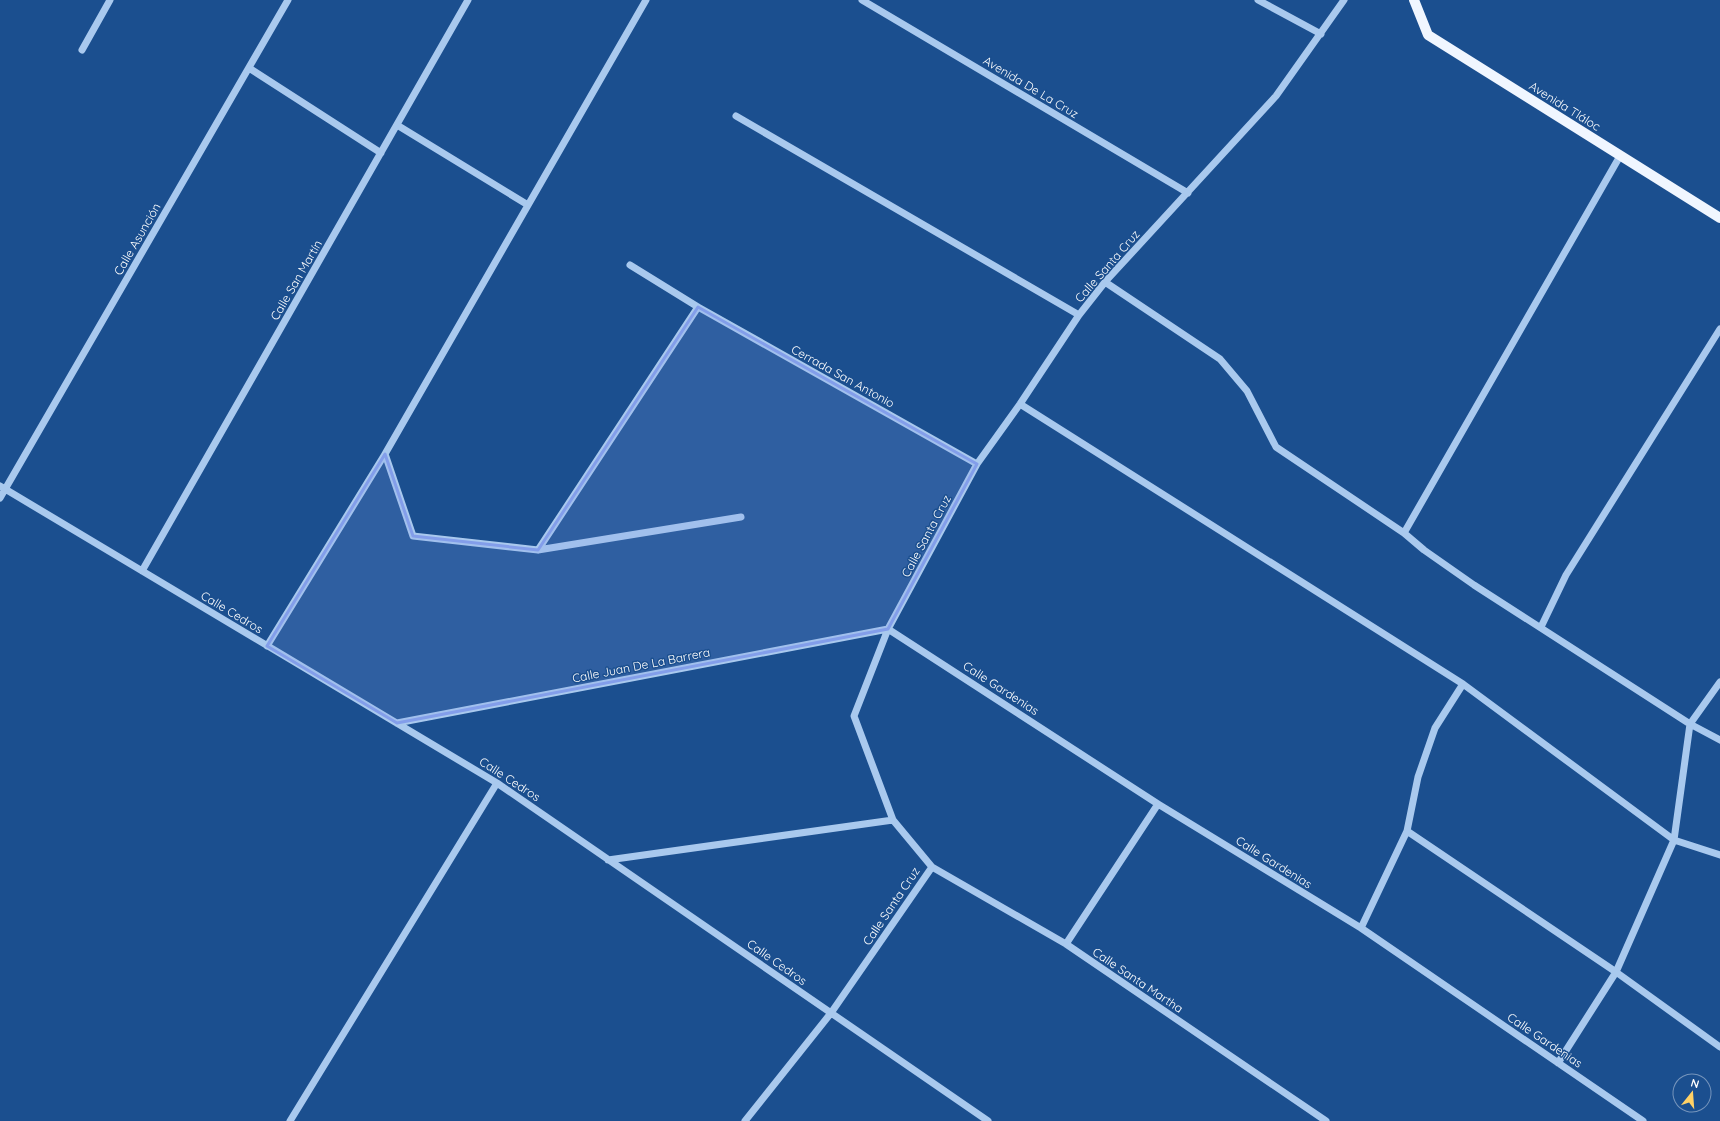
<svg xmlns="http://www.w3.org/2000/svg" width="1720" height="1121" font-family="Quicksand,sans-serif">
	<style>
		.lines { fill: none; stroke-linecap: round; stroke-linejoin: round }
		.minor { stroke: #a9c9ee; stroke-width: 7 }
		.major { stroke: #f0f6ff; stroke-width: 10 }
		.marked { fill: #839eea; fill-opacity: 0.2; stroke: #839eea; stroke-width: 3; stroke-linejoin: round }
		.labels { text-anchor: middle; dominant-baseline: central; stroke-width: 3; stroke-linejoin: round; paint-order: stroke }
		.street-label { font-size: 12px; fill: #fff; stroke: #1b4f8f }
	</style>
	<rect width="100%" height="100%" fill="#1b4f8f"/>
	<g class="lines">
		<path class="minor" d="M862,0L1188,193
			M1258,0L1321,34
			M82,50L110,0
			M249,68L381,153
			M736,116L1079,315
			M397,125L528,205
			M630,265L698,307L977,464
			M1105,282L1220,359L1247,391L1276,447L1404,533L1424,550L1474,585L1690,724L1720,740
			M1020,404L1463,684L1674,840L1720,855
			M385,454L413,536L538,550L741,517
			M0,486L497,783L988,1121
			M0,498L288,0
			M1404,533L1620,156
			M538,550L698,307
			M142,571L468,0
			M1541,627L1566,575L1720,329
			M267,646L385,454L646,0
			M397,723L888,629L1158,804L1361,928L1643,1121
			M1407,831L1616,972L1720,1047
			M608,860L893,820
			M1361,928L1407,831L1418,777L1435,728L1463,684
			M1066,944L1158,804
			M1558,1063L1616,972L1674,840L1690,724L1720,682
			M290,1121L497,783
			M745,1121L831,1013L932,867
			M1326,1121L1066,944L932,867L893,820L854,716L888,629L977,464L1020,404L1079,315L1105,282L1276,96L1344,0"/>
		<path class="major" d="M1414,0L1428,35L1720,218"/>
	</g>
	<path class="marked" d="M698,307L977,464L888,629L397,723L267,646L385,454L413,536L538,550Z"/>
	<g class="labels">
		<g class="street-label">
			<text transform="translate(1031 87) rotate(31)">Avenida De La Cruz</text>
			<text transform="translate(1565 106) rotate(32)">Avenida Tláloc</text>
			<text transform="translate(137 239) rotate(-60)">Calle Asunción</text>
			<text transform="translate(1107 266) rotate(-49)">Calle Santa Cruz</text>
			<text transform="translate(296 280) rotate(-60)">Calle San Martín</text>
			<text transform="translate(843 376) rotate(29)">Cerrada San Antonio</text>
			<text transform="translate(926 536) rotate(-62)">Calle Santa Cruz</text>
			<text transform="translate(232 612) rotate(31)">Calle Cedros</text>
			<text transform="translate(641 665) rotate(-11)">Calle Juan De La Barrera</text>
			<text transform="translate(1001 688) rotate(33)">Calle Gardenias</text>
			<text transform="translate(510 779) rotate(33)">Calle Cedros</text>
			<text transform="translate(1274 862) rotate(32)">Calle Gardenias</text>
			<text transform="translate(891 906) rotate(-56)">Calle Santa Cruz</text>
			<text transform="translate(777 962) rotate(35)">Calle Cedros</text>
			<text transform="translate(1138 980) rotate(34)">Calle Santa Martha</text>
			<text transform="translate(1545 1040) rotate(34)">Calle Gardenias</text>
		</g>
	</g>
	<g transform="translate(1692 1093) rotate(17)"><circle r="19" fill="#1b4f8f" stroke="#7695bc"/>
	<path d="M0-3L7 15L0 10L-7 15Z" fill="#ffd166"/>
	<text y="-6" font-size="11" font-weight="bold" text-anchor="middle" fill="#ffffff">N</text>
	</g>
</svg>
